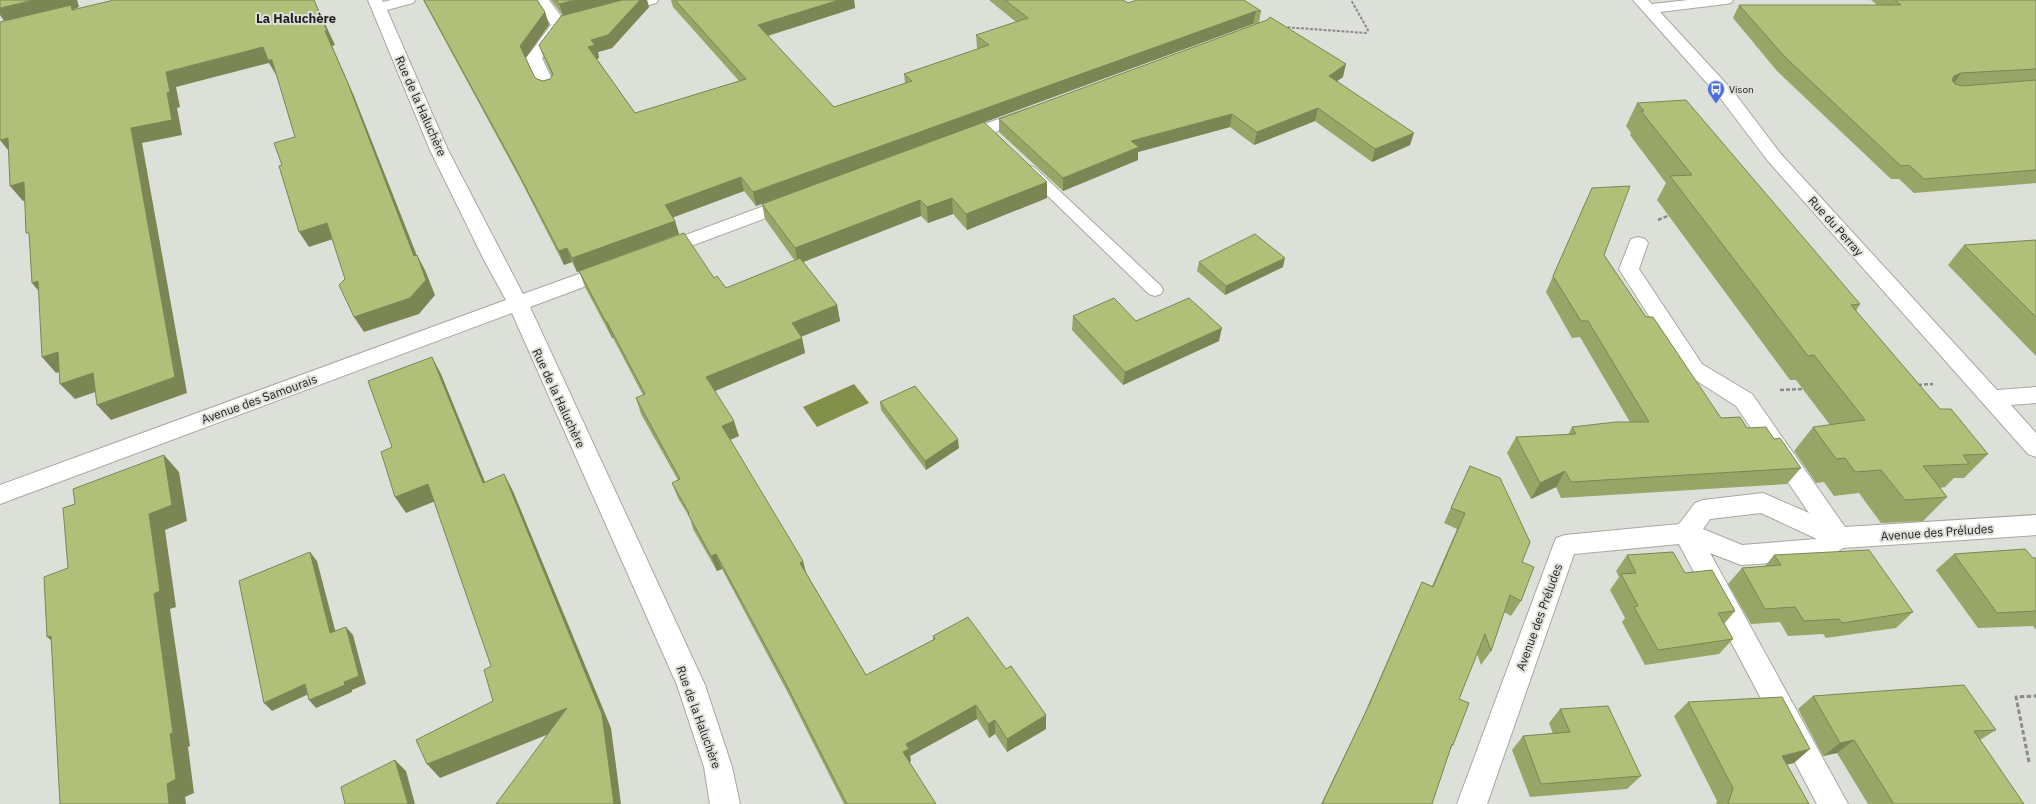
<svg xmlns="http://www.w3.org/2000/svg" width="2036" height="804" font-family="'IBM Plex Sans',sans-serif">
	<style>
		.water { fill: #829049 }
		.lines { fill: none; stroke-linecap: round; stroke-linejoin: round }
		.service-casing { stroke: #a7a8a2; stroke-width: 2 }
		.minor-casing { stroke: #a7a8a2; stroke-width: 2 }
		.path-far2 { stroke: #8a8c87; stroke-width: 2; stroke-dasharray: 3 1.5; stroke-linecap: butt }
		.path-far1 { stroke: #8a8c87; stroke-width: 2.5; stroke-dasharray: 4 2; stroke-linecap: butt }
		.path { stroke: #8a8c87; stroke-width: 3; stroke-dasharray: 4.5 2.5; stroke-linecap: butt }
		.service { fill: #fff; fill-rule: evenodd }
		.minor { fill: #fff; fill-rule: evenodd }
		.wall { fill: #97a567 }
		.shaded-wall { fill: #7b8654 }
		.building { fill: #b0c078; stroke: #7b8654 }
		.labels { text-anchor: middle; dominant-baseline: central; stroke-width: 4; stroke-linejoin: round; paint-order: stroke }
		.far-poi-label { font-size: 10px; fill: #21221f; stroke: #dddfd9; text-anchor: start }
		.street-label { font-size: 12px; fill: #21221f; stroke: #dddfd9 }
		.far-district-label { font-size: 13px; font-weight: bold; fill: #21221f; stroke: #dddfd9 }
	</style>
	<rect width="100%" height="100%" fill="#dddfd9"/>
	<path class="water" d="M854,384L869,403L817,427L803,407Z"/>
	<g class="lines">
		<g class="service-casing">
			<path id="service" d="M1029,166L1034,167L1161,286L1163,290L1161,294L1155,296L1149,294L1024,173L1022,170L1024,167Z"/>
		</g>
		<g class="minor-casing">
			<path id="minor" d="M368,0H382L383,2L391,0H415L413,3L387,10L448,150L523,294L609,263L616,265L619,270L616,275L530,307L705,685L732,767L740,804H710L704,767L677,685L512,313L0,504V485L506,300L484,260L430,150Z
				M535,0H549L563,19L584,13L589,15L592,18L589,21L564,28L542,58L556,88L554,91L548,93L542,91L540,88L526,58L551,25Z
				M634,0H658L656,3L618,13L613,12L611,9L613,6Z
				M1633,0H1648L1652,4L1688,0H1733L1731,3L1726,4L1660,12L1733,91L1780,153L1997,390L2036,387V403L2011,405L2036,433V457L2028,454L1768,161L1721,99Z
				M1027,109L1033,110L1035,114L1033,118L968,142L962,143L956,142L953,138L956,134Z
				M791,196L798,198L800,202L798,206L667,255L660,257L653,255L650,251L653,247Z
				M1638,237L1645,239L1648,243L1639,269L1702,364L1752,394L1845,527L2036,515V535L1843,548L1829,557L1820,560L1741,565L1710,553L1848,804H1817L1679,544L1574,554L1487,804H1457L1556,538L1565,535L1679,524L1695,503L1703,500L1763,493L1809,513L1736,406L1686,374L1619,269L1631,239ZM1761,513L1817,539L1742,545L1703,529L1710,519Z"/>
		</g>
		<path class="path-far2" d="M1283,27L1366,33L1368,30L1351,0"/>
		<path class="path-far1" d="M1658,220L1670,215
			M1918,385L1933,384
			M1780,390L1805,389"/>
		<path class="path" d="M2029,762L2016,697L2036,696"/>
		<use href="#service" class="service"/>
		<use href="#minor" class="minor"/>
	</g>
	<path class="wall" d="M423,0H537L545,12L549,25L525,58L534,76L537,79L543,81L550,79L552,76L544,58L539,45L563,16L551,0H647L649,7L612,48L598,52L599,58L597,59L635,113L739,81L673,7L671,0H854L855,8L768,36L834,107L905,83L904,74L978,49L977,48L976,35L1016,22L989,0H1123L1128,3L1261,11L1259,23L1343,77L1336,81L1410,145L1372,162L1315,121L1254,145L1230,127L1138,152V160L1063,191L999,132V119L1258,24H1253L984,122L1047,198L967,230L953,214L928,223L921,216L803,262L837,305L840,321L801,337L802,338L805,353L715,391L739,436L730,440L807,574L866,675L933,640V636L1046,729L1007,752L995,734L989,738L977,719L910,756L911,761L909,762L936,804H844L788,693L722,569L717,571L693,529L690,518L678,498L672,483L678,480L641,414L636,398L643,395L613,338H612L585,287L579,271L714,278L726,288L795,261L765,219L762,204L800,190L756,206L744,191L673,217L675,221L679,234L577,272L572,262L564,265L519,177Z
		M1871,0H2036V183L1914,193L1899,179H1891L1777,71L1733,18L1739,5H1877Z
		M1637,103L1860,304L1856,311L1940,409L1988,454L1964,478H1954L1945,487L1940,488L1947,497L1923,521L1881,523L1859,493L1834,496L1824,482L1816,483L1794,451L1813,427L1830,425L1796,380H1790L1657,200L1666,183L1630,135L1631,133L1626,126Z
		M1592,188L1604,255L1646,317L1721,418L1774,439L1801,468L1787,484L1561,498L1556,487L1531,499L1507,453L1516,437L1568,435L1572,427L1630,422L1580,337L1572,338L1546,292Z
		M2036,240V356L1948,265L1964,245Z
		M1199,262L1283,267L1225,295L1197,271Z
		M1073,316L1136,321L1219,341L1123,385L1072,330Z
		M880,402L959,448L926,470L881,410Z
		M1470,466L1522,562L1521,601L1511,616L1504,612L1491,651L1481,665L1477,654L1459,699L1453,745L1450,750L1432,804H1321L1363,717L1415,597L1422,582L1432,586L1457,529L1444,523Z
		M1954,554L2036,558V630L2033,626L1978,628L1936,570Z
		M1627,555L1685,573L1735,611L1724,624L1733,639L1719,654L1645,665L1622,622L1625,618L1610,590L1619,577L1616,571Z
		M1774,555L1913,612L1896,628L1826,638L1823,634L1788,636L1780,622L1751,624L1728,584L1742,568L1765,566Z
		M1813,696L1996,730L1980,740L2024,804H1868L1837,753L1823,756L1798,709Z
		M1688,702L1794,763L1787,764L1809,804H1716L1717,801L1674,716Z
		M1560,709L1641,776L1627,789L1530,797L1512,750L1523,736L1553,734L1549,723Z"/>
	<path class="shaded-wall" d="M34,0H77L79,7L74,9L81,19L7,25L0,15V8Z
		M314,0L335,45L332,46L354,96L423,271L414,256L325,31Z
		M576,0H628L564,17L559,4Z
		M640,0H647L649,7L612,48L598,52L599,58L593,60L588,47L591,40Z
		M839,0H854L855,8L760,38L758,25Z
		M1256,11L1253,24L756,206L753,192Z
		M545,12L549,25L525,59L520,46Z
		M263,47L272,60L276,75L269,63L176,87L180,107L177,108L182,135L142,143L187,393L111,420L97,405L131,128L167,93L166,72Z
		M1346,64L1343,77L1326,89L1329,76Z
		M1961,73L1952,86L1945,89L1954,76Z
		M1318,108L1315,121L1254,145L1257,132Z
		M1232,114L1230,127L1138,152V160L1063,191V178L1131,141Z
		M1414,133L1410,145L1372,162L1375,149Z
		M8,138L12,155L0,140Z
		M741,177L744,191L669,219L665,205Z
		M24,182L37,197L23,201L10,186Z
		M1047,182V198L967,230L966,214Z
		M952,198L953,214L928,223L927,207Z
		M920,200L921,216L798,264L795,248Z
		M675,221L679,234L577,272L572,258Z
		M327,223L336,238L309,247L299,232Z
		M567,248L572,262L564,265L559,251Z
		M417,255L425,270L435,295L419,314L364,332L354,317Z
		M1285,258L1283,267L1225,295L1226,286Z
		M38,281L45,299L32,283Z
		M837,305L840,321L795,339L792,323Z
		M606,322H607L613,338H612Z
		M1222,328L1219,341L1123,385L1125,372Z
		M802,338L805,353L710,393L706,377Z
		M58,352L72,368L56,373L42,357Z
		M432,357L441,374L492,499L483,483Z
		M93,373L107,388L75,399L60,384Z
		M734,421L739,436L727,441L722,426Z
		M958,439L959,448L926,470L925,461Z
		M164,455L179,472L187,521L165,530L176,607L170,609L190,746L188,747L194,793L185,797L186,804H169L167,784L170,734L154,594L149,514Z
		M1565,471L1556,487L1531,499L1540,483Z
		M504,474L513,491L611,728L621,804H614Z
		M428,484L438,500L406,513L395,497Z
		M310,552L317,561L338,641L330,633Z
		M716,554L722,569L717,571L711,556Z
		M803,561L807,576L800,563Z
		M346,627L353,635L366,684L352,690V692L316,708L309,700L344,682Z
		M51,636L66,652L47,637Z
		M305,684L313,692L272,711L264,703Z
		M976,705L977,719L910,756L911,761L905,765L903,752L906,744Z
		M567,708L576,723L440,778L427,764Z
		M1046,715V729L1007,752V739Z
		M995,720V734L989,738L988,724Z
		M1854,740L1837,753L1823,756L1840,743Z
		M1810,749L1794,763L1766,769L1782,756Z
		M395,760L406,771L415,804H408Z"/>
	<path class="building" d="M0,0H34L0,8Z
		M114,0H314L327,31H325L347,81L414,256L417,255L426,280L410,298L354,317L339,285L345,279L327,223L299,232L279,166L282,165L274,143L295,137L272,60H268L263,47L166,72L170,92L167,93L172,120L131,128L175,377L97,405L93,373L60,384L58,352L42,357L38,281L32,283L29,233H26L24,182L10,186L8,138L0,140V22L71,5L72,10Z
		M424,0H537L545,12L520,46L534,76L537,79L543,81L550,79L553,74L539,45L561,16L622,0H640L608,35L591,40L595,45L588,47L635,113L746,79L675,0H839L758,25L834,107L912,81L904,74L989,45L976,35L1028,18L1005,0H1123L1128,3L1137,0H1244L1261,11H1256L753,192L741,177L665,205L675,221L572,258L567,248L559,251L513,163Z
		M556,0H576L559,4Z
		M1895,0H2036V69L1961,73L1954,76L1952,80L1955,84L1962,86L2036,80V170L1924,179L1909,165L1901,166L1785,57L1739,5H1901Z
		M1270,17L1346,64L1329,76L1414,133L1375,149L1318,108L1257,132L1232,114L1131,141L1139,147L1063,178L999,119L1267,20Z
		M1686,100L1860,304L1851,305L1940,409H1951L1988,454L1963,455L1969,464L1923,466L1947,497L1905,500L1881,470L1855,472L1845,458L1836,459L1813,427L1865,420L1814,355L1808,356L1670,176L1692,175L1641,111H1644L1637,103Z
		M984,122L1047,182L966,214L952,198L927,207L920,200L795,248L762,204Z
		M1630,186L1604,255L1646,317H1653L1721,418L1740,417L1747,428L1766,427L1774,439L1780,438L1801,468L1571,482L1565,471L1540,483L1516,437L1576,434L1572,427L1616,422H1649L1588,321H1581L1553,276L1592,188Z
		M684,233L714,278L717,276L726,288L800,258L837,305L792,323L802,338L706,377L734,421L722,426L803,561L800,563L866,675L935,639L933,636L968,617L1006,669L1011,666L1046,715L1007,739L995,720L988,724L976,705L906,744L909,749L903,752L936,804H847L784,680L716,554L711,556L688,514L689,513L672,483L680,479L636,398L645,394L607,322H606L579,271Z
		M1255,234L1285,258L1226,286L1199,262Z
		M2036,240V317L1964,245Z
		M1114,298L1136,321L1189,298L1222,328L1125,372L1073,316Z
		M432,357L483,483L504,474L602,714L614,804H496L567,708L427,764L416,740L493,701L484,670L491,666L428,484L395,497L381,452L392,447L368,381Z
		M915,386L958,439L925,461L880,402Z
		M164,455L172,505L149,514L160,591L154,594L173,733L170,734L176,779L167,784L169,804H60L51,636L47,637L44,577L68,568L63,508L75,504L73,489Z
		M1470,466L1500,478L1530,542L1522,562L1534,567L1521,601L1510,595L1491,651L1485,634L1459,699L1469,703L1453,745L1452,744L1432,804H1322L1370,703L1422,582L1433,587L1465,513L1451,508Z
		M2025,549L2033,558H2036V611L1997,613L1954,554Z
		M1869,550L1913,612L1842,623L1839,619L1804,621L1795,607L1765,609L1742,568L1781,565L1774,555Z
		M310,552L330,633L346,627L359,676L344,682L345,685L309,700L305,684L264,703L239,581Z
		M1673,552L1685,573L1712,570L1735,611L1718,613L1733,639L1658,650L1634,607L1638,606L1621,574L1636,573L1627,555Z
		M1964,685L1996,730L1974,731L2024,804H1894L1854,740L1840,743L1813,696Z
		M1782,697L1810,749L1782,756L1809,804H1728L1733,788L1688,702Z
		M1608,706L1641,776L1541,784L1523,736L1570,732L1560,709Z
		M395,760L408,804H345L341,787Z"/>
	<defs>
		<g id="bus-pin" transform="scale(0.9)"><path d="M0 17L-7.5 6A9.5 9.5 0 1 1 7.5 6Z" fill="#4d6de1" stroke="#dddfd9"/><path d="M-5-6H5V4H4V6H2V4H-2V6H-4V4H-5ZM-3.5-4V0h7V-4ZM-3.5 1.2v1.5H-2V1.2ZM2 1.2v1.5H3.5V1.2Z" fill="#fff"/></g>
	</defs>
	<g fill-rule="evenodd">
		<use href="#bus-pin" x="1716" y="89"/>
	</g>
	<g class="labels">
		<g class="far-poi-label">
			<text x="1729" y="89">Vison</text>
		</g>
		<g class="street-label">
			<text transform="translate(421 106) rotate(66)">Rue de la Haluchère</text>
			<text transform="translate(1836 226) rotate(48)">Rue du Perray</text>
			<text transform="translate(559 398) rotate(65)">Rue de la Haluchère</text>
			<text transform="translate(259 399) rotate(-20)">Avenue des Samourais</text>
			<text transform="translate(1937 532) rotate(-4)">Avenue des Préludes</text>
			<text transform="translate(1539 617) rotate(-70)">Avenue des Préludes</text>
			<text transform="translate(699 717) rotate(70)">Rue de la Haluchère</text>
		</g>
		<g class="far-district-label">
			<text x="296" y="18">La Haluchère</text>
		</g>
	</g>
</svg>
